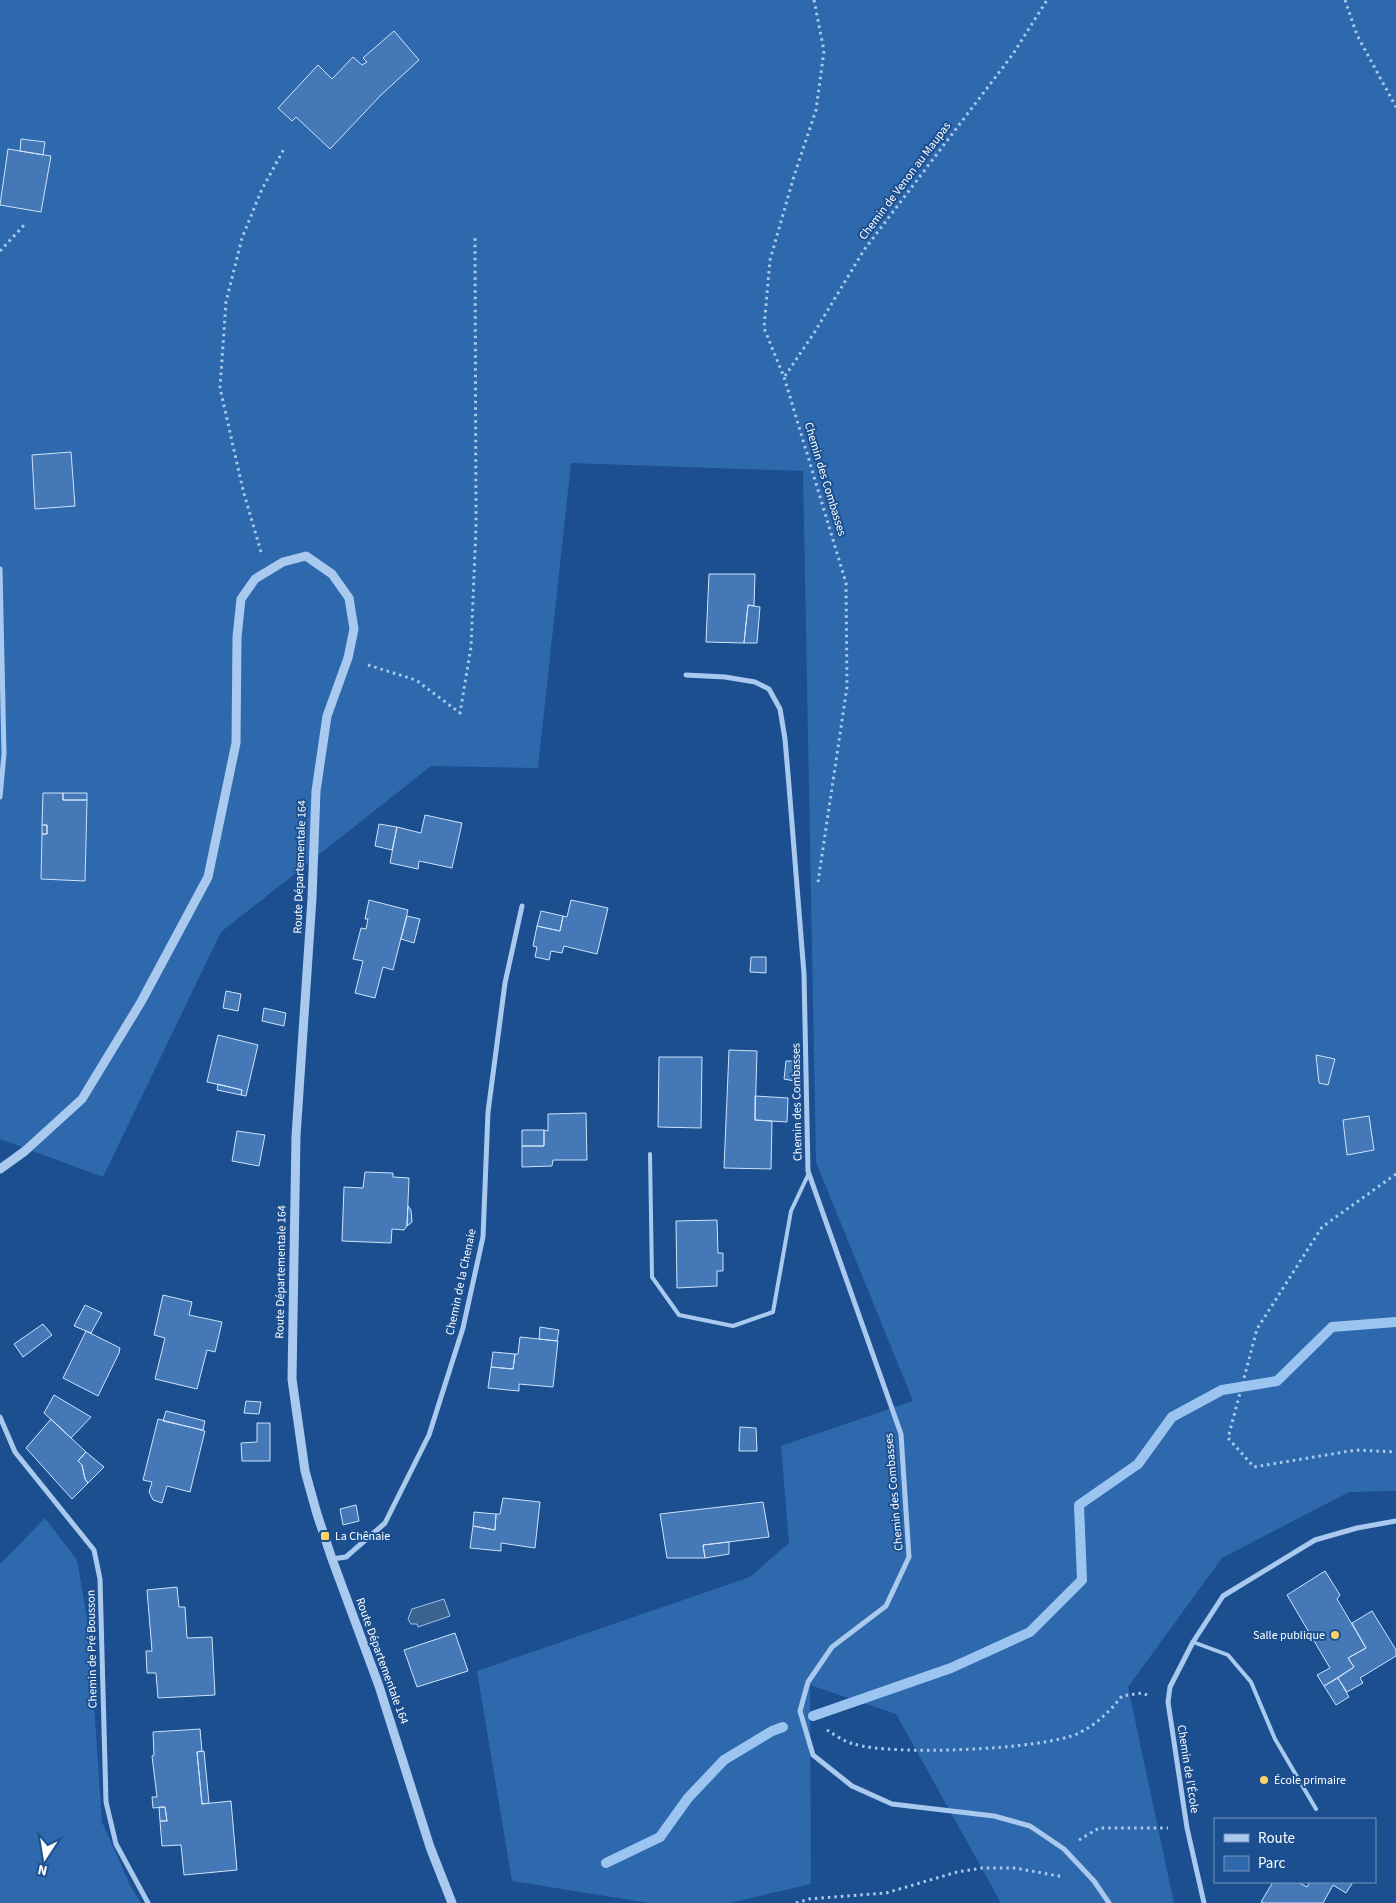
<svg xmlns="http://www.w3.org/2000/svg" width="1396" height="1903" font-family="'Source Sans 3',sans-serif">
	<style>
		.green { fill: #2e69ad }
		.water { fill: #3c6290; stroke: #9cc4f0 }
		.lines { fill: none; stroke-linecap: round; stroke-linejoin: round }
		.stream { stroke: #9cc4f0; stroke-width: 10 }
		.building { fill: #4478b7; stroke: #cfe3fa }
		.path { stroke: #a9c9ee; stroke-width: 3; stroke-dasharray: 2.5 4; stroke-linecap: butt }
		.service { stroke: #a9c9ee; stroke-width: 4 }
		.minor { stroke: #a9c9ee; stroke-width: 5 }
		.tertiary { stroke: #a9c9ee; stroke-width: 9 }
		.poi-dot { fill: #ffd166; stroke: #1b4f8f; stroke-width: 2 }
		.labels { text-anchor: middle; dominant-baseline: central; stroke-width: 4; stroke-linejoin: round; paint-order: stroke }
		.street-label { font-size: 12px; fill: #fff; stroke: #1b4f8f }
		.poi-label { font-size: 12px; fill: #fff; stroke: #1b4f8f; text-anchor: start }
	</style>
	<rect width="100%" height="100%" fill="#1b4f8f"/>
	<path class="green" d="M0,0H1396V1491L1349,1492L1222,1558L1128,1687L1174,1903H1001L896,1714L810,1685L811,1884L729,1903H649L512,1881L477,1671L750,1577L789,1543L781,1446L913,1401L816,1162L803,471L571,463L538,768L431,766L221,932L103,1177L0,1139Z
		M45,1518L77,1560L89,1629L102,1822L131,1887L141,1903H0V1564Z"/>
	<path class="water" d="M444,1599L450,1616L418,1627L417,1624H411L408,1619L412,1609Z"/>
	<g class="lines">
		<path class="stream" d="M813,1716L951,1668L1030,1632L1082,1580L1079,1505L1138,1464L1172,1417L1222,1390L1277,1381L1332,1327L1396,1322
			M606,1863L660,1837L688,1798L724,1760L772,1731L783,1727"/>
	</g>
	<path class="building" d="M394,31L419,60L381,95L330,149L296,117L292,121L278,108L318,65L332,79L353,57L362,65L367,62L363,58Z
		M21,139L45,142L43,155L20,151Z
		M8,149L51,156L41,212L0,205Z
		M71,452L75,506L35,509L32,455Z
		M709,574H755L754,606L748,605L744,643L706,642Z
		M748,605L760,607L757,643H744Z
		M43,793H63V800H87L85,881L41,879L42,834H47V825H42Z
		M63,793H87V800H63Z
		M425,815L462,823L452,868L419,861L418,869L390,863L397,827L421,833Z
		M379,824L397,827L392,850L375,846Z
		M42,825H47V834H42Z
		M369,900L408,910L393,970L383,967L375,998L355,993L363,961L353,959L361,928L366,929L368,919H365Z
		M571,900L608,908L597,954L564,946L562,953L551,951L549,960L535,957L537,947L533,946L537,926L560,931L563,916L567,917Z
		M541,911L563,916L560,931L537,926Z
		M407,916L420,919L414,943L401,939Z
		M751,957H766V973L750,972Z
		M226,991L241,994L238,1011L223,1008Z
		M264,1008L286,1013L284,1026L262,1021Z
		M218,1035L258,1045L246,1096L241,1095L242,1090L207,1082Z
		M729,1050L757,1051L755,1120L772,1121L771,1169L724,1168Z
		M1316,1055L1335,1059L1328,1085L1319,1083Z
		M659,1057H702L701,1128L658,1127Z
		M786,1061H796L794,1081L784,1079Z
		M218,1084L242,1090L241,1095L217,1090Z
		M755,1096L788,1098L787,1122L755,1120Z
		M586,1113L587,1160H553L552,1166L522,1167V1146H544V1130L548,1131V1114Z
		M1369,1116L1374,1150L1347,1155L1343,1120Z
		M522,1130H544V1146H522Z
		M237,1131L265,1135L259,1166L232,1161Z
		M365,1172L393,1173V1177L409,1178L407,1226L404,1230L392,1229L391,1243L342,1241L344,1187L363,1188Z
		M408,1206L411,1210L412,1222L407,1226Z
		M717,1220L718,1253H723V1271H717V1286L677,1288L676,1221Z
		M163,1295L192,1302L189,1315L222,1322L215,1352L207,1350L197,1389L155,1379L165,1338L154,1335Z
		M85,1305L102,1313L91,1333L74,1326Z
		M43,1324L52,1335L23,1357L14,1344Z
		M540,1327L559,1330L557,1341L539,1339Z
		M86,1331L120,1348L119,1353L98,1396L63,1378Z
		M520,1337L558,1341L553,1387L519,1384V1391L488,1388L491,1367L513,1369L515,1354H518Z
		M493,1352L515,1354L513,1369L491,1367Z
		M54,1395L91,1417L71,1438L44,1413Z
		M246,1401L261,1402L259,1414L244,1413Z
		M166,1411L205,1421L203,1430L163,1421Z
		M51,1419L86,1452L78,1461L82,1465L85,1479L88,1483L72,1499L26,1448Z
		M158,1419L205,1431L190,1492L167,1486L162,1503L153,1500L149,1492L152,1482L143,1480Z
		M257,1423H270V1461H242L241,1443L257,1442Z
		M740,1427L756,1428L757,1451H739Z
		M86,1452L104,1467L88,1483L85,1479L82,1465L78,1461Z
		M503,1498L540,1502L535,1548L501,1543V1551L470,1548L473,1526L495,1530L496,1514H500Z
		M763,1502L769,1537L703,1545L705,1558H667L660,1514Z
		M356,1505L359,1521L343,1525L340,1509Z
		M474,1512L496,1514L495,1530L473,1526Z
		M729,1542V1554L705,1558L703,1545Z
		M1325,1571L1340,1595L1337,1599L1366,1648L1348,1658L1354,1667L1324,1686L1317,1675L1330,1668L1287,1595Z
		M177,1587L179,1607H185L187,1638L212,1637L215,1695L158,1698L156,1673H147L146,1651H152L147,1590Z
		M1372,1611L1396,1650V1656L1360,1678L1363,1683L1347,1692L1338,1678L1354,1667L1348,1658L1366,1648L1352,1623Z
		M455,1633L468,1671L417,1687L404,1650Z
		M1338,1678L1349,1697L1336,1705L1324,1686Z
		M200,1729L202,1751L197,1752L202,1804L231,1801L237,1870L184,1875L181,1845L162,1846L160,1821H167L165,1807L153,1808L152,1797H157L152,1756L154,1755L153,1732Z
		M204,1751L209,1803L202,1804L197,1752Z
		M159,1807H165L167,1821H160Z
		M1273,1882H1298L1307,1887L1310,1882H1353L1346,1893L1333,1885L1323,1903H1264L1261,1902Z"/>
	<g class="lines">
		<path class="path" d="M814,0L824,51L816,110L794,176L770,260L764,328L784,377L846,583L847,687L818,882
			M1345,0L1357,35L1396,107
			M0,251L26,223
			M785,376L814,333L864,250L1013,54L1047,0
			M261,552L243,490L220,388L226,302L242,238L262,189L285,147
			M368,665L416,680L460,713L471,647L476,528L475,238
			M1396,1174L1322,1227L1257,1329L1228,1438L1254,1467L1356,1450L1396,1452
			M827,1730C835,1735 845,1742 854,1744C891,1756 1044,1750 1079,1733C1097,1724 1109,1712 1122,1696L1142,1693L1150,1696
			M1079,1840L1099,1828H1168
			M796,1903L809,1899L886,1893L957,1872L982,1868H1015L1064,1877"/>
		<path class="service" d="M650,1154L652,1277L679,1315L733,1326L773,1312L791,1211L809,1173
			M1193,1642L1228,1655L1251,1682L1275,1739L1316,1809"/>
		<path class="minor" d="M0,569L4,754L0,797
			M686,675L725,677L755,682L769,689L780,709L785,739L789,786L804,974L808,1171L901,1434L909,1557L886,1606L832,1647L808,1682L800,1711L813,1755L852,1786L892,1804L994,1816L1030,1826L1064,1849L1094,1881L1109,1903
			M0,1417L15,1452L94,1550L100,1579L106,1802L116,1844L148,1903
			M332,1559L346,1557L385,1523L429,1435L463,1328L483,1237L488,1112L505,983L522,906
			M1204,1903L1187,1828L1168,1702L1170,1687L1193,1642L1223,1596L1315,1540L1357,1528L1396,1521"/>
		<path class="tertiary" d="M0,1169L25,1151L82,1099L141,1002L208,877L236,743L237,637L241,599L255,579L283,562L306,556L332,574L349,598L354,629L348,658L327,716L316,791L312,898L296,1136L292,1379L305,1471L317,1514L332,1559L379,1686L430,1847L452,1903"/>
	</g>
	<g class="poi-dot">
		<rect x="320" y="1531" width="10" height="10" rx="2.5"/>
		<circle cx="1335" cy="1635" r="5"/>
		<circle cx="1264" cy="1780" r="5"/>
	</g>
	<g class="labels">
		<g class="street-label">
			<text transform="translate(905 181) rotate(-53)">Chemin de Venon au Maupas</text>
			<text transform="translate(825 479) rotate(73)">Chemin des Combasses</text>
			<text transform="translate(300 867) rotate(-88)">Route Départementale 164</text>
			<text transform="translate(797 1102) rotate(-91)">Chemin des Combasses</text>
			<text transform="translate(281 1272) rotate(-89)">Route Départementale 164</text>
			<text transform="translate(461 1282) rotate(-78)">Chemin de la Chenaie</text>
			<text transform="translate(894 1492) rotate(-95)">Chemin des Combasses</text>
			<text transform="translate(92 1649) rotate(-91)">Chemin de Pré Bousson</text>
			<text transform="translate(382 1661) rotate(70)">Route Départementale 164</text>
			<text transform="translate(1188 1769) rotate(81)">Chemin de l'École</text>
		</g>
		<g class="poi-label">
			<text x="335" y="1536">La Chênaie</text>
			<text x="1325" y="1635" text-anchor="end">Salle publique</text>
			<text x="1274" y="1780">École primaire</text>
		</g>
	</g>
	<rect x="1214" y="1818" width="162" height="65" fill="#1b4f8f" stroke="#7695bc"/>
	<rect x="1224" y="1834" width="25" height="8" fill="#a9c9ee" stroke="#7695bc"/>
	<text x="1258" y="1843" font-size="15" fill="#ffffff">Route</text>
	<rect x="1224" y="1856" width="25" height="15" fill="#2e69ad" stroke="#7695bc"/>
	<text x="1258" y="1868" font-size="15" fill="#ffffff">Parc</text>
	<g transform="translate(45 1858) rotate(192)" stroke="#1b4f8f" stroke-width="4" paint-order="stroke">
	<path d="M0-4L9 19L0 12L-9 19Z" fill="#ffffff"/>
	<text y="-8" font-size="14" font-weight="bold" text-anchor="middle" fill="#ffffff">N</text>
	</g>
</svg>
